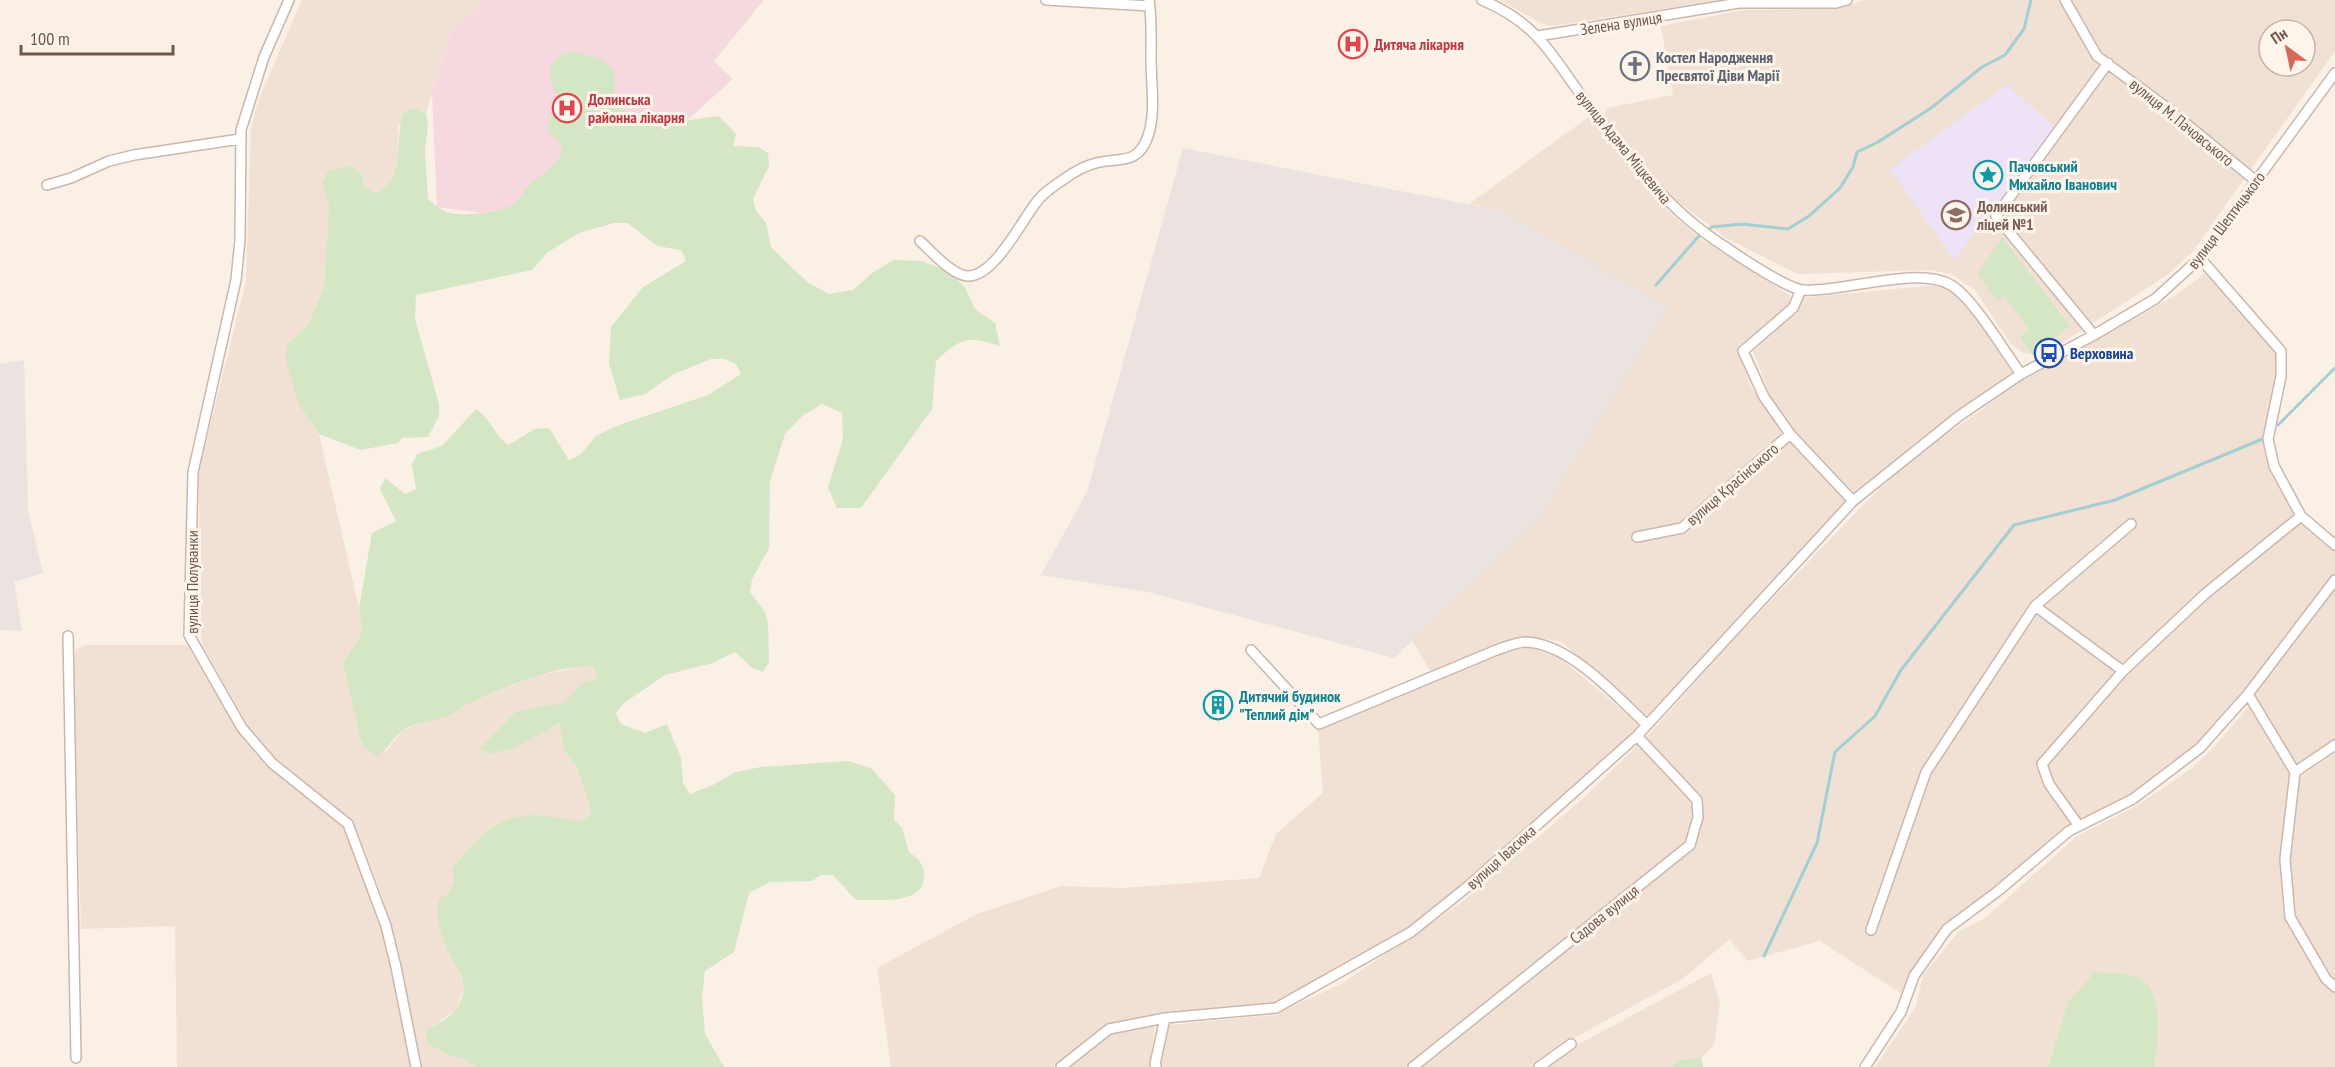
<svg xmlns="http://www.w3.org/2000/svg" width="2335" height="1067" viewBox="0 0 2335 1067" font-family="'PT Sans Narrow',sans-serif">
  <rect width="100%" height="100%" fill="#faf0e5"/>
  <path fill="#f0e1d4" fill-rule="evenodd" d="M302,0H480L477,11L452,29L426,113L414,108L398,127L399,165L387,187L377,193L365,187L361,174L322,183L329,206L324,287L308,325L289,343L298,404L319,434L359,608L362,632L343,664L360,737L365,748L387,751L401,732L424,720L450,715L469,703L532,677L582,666L594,667L597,679L583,682L566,702L516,711L481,748L490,754L515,748L560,723L563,747L577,767L592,813L581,821L529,815L455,881L449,893L445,946L457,964L464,987L456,1010L426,1031L451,1056L462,1058L476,1067H421L399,955L382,895L353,822L275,759L251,731L203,646L200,633L199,470L246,281L251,129L258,101Z
    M1500,0H1721L1552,26L1543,24Z
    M1865,0H2061L2096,60L2234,157L2099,52L2068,0H2335V51L2194,250L2171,272L2149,287L2054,348L2038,355L2023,353L2010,343L1975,290L1951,274L1931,270L1797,274L1726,238L1660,188L1604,116L1607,108L1673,95L1661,26L1742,10L1835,9ZM2269,30H2305V66H2269Z
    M1590,116L1659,203L1698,237L1789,295L1790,305L1737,350L1751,387L1782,431L1849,502L1647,718L1562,642L1538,638L1430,671L1412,640L1538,520L1668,307L1502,211L1469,204Z
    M2208,271L2279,352V375L2265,438L2296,515L2335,549V576L2246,692L2199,747L2132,796L2066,828L1996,889L1944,927L1911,974L1902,994L1820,941L1747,961L1730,939L1682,979L1574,1038L1533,1067H1161L1159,1064L1169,1025L1274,1015L1341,984L1462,902L1587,795L1651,732L1735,638L1871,497L1914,457L1983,409L2014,383L2045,369L2176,295Z
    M1936,285L1953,292L1965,300L2012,373L1857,492H1851L1794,432L1770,395L1753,351L1798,311L1800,298Z
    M2335,588V741L2297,767L2254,694Z
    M84,645H187L236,728L255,753L345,828L352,842L386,941L410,1067H177L175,926L81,929L73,660L75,650Z
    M1528,647L1559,657L1641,726L1476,874L1407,929L1275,1004L1166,1013L1108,1025L1053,1067H891L877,968L977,914L1061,886L1123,888L1259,878L1276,834L1323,793L1318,728L1516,649Z
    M2250,705L2290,775L2280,858L2286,920L2322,982L2335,993V1067H2155L2157,1013L2068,1002L2048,1067H1875L1916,1007L1923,975L1958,932L1985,918L2077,836L2138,805L2192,768L2215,746Z
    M2335,753V981L2330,977L2296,917L2289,859L2300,777Z
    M1711,973L1720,1005L1714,1045L1701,1058L1680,1060L1672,1067H1547L1579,1044Z
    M1155,1023L1150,1067H1066L1110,1033Z"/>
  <path fill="#eae3df" d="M1183,148L1502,211L1669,307L1538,520L1394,658L1148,592L1041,575L1087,492Z
    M24,360L28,511L43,573L14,582L22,631L0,630V364Z"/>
  <path fill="#ede2f6" d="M2007,85L2057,129L1954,260L1890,169Z"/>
  <path fill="#f6d9df" d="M480,0H764L714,61L733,79L681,126L525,205L481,213L437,207L432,93L452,29L477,11Z"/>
  <path fill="#d5e6c5" d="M571,51C585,55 608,57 614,73C616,80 614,91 614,98L630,116L682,121L719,116L736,134L733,146L758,147L768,153L769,166L753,199L756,211L766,223L771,247L807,282L829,294L853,290L872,273L894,260L921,261L946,270L965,287L975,309L995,323L1000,346C968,336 961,337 936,361L932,409L861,508H837L828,487L843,439L842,413L822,404L802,416L785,434L770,481L769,548L752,579L750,592L765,612L768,623L769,662L763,672L752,668L735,652L713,663L665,675L624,703L616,713L621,724L645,733L667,724L681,758L683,783L690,794L713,785L736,772L761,767L848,761L871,768L895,795L894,820L902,828L909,852C919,859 925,865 924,878C922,906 876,899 856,900L833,875H821L812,881L770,882L749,893L734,952L705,971L702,997L705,1034L724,1067H476L462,1058L451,1056L427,1043L426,1031C435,1025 450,1018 456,1009C475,982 453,967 445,944C439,930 435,913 439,899L449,893L455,881L452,869C472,845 495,816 530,815C546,815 565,819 581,821L592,813L577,767L563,748L560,723L515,748L490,754L480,748L516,711L565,702L583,682L597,679L594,667C560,663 502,688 470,703C463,706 457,712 450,715C434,722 418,720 402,731C391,739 390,749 376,756L365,748L360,737L343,664L362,632L359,608L372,533L396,521L380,489L385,478L405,494L416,489L412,465L417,454L442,446L476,409C490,418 494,434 508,445L535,429L549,428L569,460L580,455L596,436L619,425L708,395L741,374L736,364L725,359H711L674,374L645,394L620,400L609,364L611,327L643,287L686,261L681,250L657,246L628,223H614L579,233L548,252L532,270L416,295L415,319L439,404V416L428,437L402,438L398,443L361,450L319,434L298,404L285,355L289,343L308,325L324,287L329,206L322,183L328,171L351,166L361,174L365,187L377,193C409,174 393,143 403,114L414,108L426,113L428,125L425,150L428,199C434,204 440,209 447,212C461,217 499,213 512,205C520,200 523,190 530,184C543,174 555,166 563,151L558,140L549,133L548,121L559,100C548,76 542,62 571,51Z
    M2002,237L2070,326L2033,355L2020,337L2029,329L2004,296L1997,301L1977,274Z
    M2095,972C2108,973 2125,973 2137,977C2166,989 2156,1042 2155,1067H2048L2068,1002Z
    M1701,1058L1703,1067H1672L1680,1060Z"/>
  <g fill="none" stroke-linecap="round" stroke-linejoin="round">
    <path stroke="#a3ced2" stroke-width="3" d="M1656,285L1698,237L1712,227L1742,224L1788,229L1809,216L1840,188L1853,167L1857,152L1878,142L1931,108L1982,67L2005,55L2024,29L2031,0
      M2278,425L2335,368
      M1764,956L1817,843L1835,752L1875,716L1901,670L2014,525L2115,500L2265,438"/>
    <g stroke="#cab7ad" stroke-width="12">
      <path id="minor" d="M289,0L264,57L241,130L240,240L236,280L193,472L189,635L242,728L272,763L348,824L386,926L396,967L416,1067
        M1046,0L1150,6
        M1482,0C1542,25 1555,62 1592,110C1630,160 1670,212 1724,246C1738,256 1788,289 1803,290C1842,293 1917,265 1951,285C1973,298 2004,351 2021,374
        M2065,0L2097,56L2162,104L2256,181
        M1538,36L1739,3H1836L1847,0
        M47,185L71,178L109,161L134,155L240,139
        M920,241C931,251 952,275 967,276C995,278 1023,217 1039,199C1046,191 1055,185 1064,179C1074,172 1084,166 1096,163C1119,157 1138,166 1148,136C1156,113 1151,83 1151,59C1151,40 1152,19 1149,0
        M2200,258L2281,351V376L2268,439L2274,466L2301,516L2335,545
        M1801,290L1793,308L1743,351L1764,397L1790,434L1853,501
        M2094,335L1996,216L2108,63
        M1637,537L1682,528L1790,434
        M2035,606L2123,671
        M68,636L76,1058
        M1251,650L1319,724L1494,651C1503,648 1516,642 1525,642C1570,643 1616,696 1646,724
        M2248,694L2295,772
        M2295,772L2285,859L2290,917L2326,979L2335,987
        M2295,772L2335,745
        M2079,826L2049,784L2042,764L2123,671L2205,594L2301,516
        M1871,930L1926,772L2035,606L2131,524
        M1061,1067L1109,1029L1165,1018L1276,1008L1411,932L1472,883L1637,736L1853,501L1959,416L2021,374L2094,335L2155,299L2200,258L2335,73
        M1156,1067L1155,1064L1165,1018
        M1413,1067L1690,845L1698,817L1697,800L1637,736
        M1539,1067L1571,1044
        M1865,1067L1901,1012L1914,976L1947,929L1998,891L2069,831L2133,799L2200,748L2248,694L2335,580"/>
    </g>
    <use href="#minor" stroke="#fff" stroke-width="9"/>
  </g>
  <defs>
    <g id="hospital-ring" transform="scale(1.5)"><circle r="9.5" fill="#fdf4eb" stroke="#e0444e" stroke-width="1.5"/><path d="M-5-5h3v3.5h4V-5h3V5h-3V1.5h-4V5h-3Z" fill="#e0444e"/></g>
    <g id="church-ring" transform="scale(1.5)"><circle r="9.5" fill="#fdf4eb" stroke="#6b7280" stroke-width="1.5"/><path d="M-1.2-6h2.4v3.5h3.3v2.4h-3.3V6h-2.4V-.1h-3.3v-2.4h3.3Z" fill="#6b7280"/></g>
    <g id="sight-ring" transform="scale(1.5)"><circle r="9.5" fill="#fdf4eb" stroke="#0f9aa8" stroke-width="1.5"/><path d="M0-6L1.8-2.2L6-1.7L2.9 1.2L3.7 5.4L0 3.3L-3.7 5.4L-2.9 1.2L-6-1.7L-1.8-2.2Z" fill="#0f9aa8"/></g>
    <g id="school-ring" transform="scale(1.5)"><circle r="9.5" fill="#fdf4eb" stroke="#8d6e63" stroke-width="1.5"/><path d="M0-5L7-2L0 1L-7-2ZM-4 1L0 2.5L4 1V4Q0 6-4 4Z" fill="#8d6e63"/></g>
    <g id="bus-ring" transform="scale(1.5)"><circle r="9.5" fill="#fdf4eb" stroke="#1a4fb4" stroke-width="1.5"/><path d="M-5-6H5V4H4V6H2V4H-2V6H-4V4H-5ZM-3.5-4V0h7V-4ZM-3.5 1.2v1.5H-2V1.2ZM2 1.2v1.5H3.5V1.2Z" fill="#1a4fb4"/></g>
    <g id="building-ring" transform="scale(1.5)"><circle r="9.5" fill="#fdf4eb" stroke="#0f9aa8" stroke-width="1.5"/><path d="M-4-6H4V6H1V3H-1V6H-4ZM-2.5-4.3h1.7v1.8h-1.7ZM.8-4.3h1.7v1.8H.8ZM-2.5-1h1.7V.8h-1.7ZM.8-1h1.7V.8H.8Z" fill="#0f9aa8"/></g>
  </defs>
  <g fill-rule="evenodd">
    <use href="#hospital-ring" x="1353" y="44"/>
    <use href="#church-ring" x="1635" y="66"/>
    <use href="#hospital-ring" x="567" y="108"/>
    <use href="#sight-ring" x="1988" y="175"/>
    <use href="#school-ring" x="1956" y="215"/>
    <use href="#bus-ring" x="2049" y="353"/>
    <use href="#building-ring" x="1218" y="705"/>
  </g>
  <g text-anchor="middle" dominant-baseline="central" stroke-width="6" stroke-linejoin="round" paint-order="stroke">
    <g font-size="16" fill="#70564d" stroke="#fdf4eb">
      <text transform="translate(1621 23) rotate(-9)">Зелена вулиця</text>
      <text transform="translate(2182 122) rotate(39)">вулиця М. Пачовського</text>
      <text transform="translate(1624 147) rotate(51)">вулиця Адама Міцкевича</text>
      <text transform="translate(2226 220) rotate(-53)">вулиця Шептицького</text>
      <text transform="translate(1732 484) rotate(-41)">вулиця Красінського</text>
      <text transform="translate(192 582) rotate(-90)">вулиця Полуванки</text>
      <text transform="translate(1501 857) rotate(-42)">вулиця Івасюка</text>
      <text transform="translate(1604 914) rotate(-39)">Садова вулиця</text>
    </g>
    <g font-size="16" font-weight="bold" fill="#be3a42" stroke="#fdf4eb" text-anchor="start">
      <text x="1374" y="44">Дитяча лікарня</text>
      <text x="588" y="99">Долинська<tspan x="588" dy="18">районна лікарня</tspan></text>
    </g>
    <g font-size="16" font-weight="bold" fill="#5b616d" stroke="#fdf4eb" text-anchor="start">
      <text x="1656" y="57">Костел Народження<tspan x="1656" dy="18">Пресвятої Діви Марії</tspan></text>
    </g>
    <g font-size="16" font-weight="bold" fill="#0d838f" stroke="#fdf4eb" text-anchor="start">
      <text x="2009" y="166">Пачовський<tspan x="2009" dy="18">Михайло Іванович</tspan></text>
      <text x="1239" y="696">Дитячий будинок<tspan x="1239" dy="18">"Теплий дім"</tspan></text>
    </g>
    <g font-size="16" font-weight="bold" fill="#785e54" stroke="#fdf4eb" text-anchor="start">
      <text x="1977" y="206">Долинський<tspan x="1977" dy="18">ліцей №1</tspan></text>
    </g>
    <g font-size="16" font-weight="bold" fill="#164399" stroke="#fdf4eb" text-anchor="start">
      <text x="2070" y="353">Верховина</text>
    </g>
  </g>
  <g transform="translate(2287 48) rotate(327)"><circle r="28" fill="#fdf4eb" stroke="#c5b5ac" stroke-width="1.5"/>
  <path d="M0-4.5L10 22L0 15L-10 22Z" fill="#d76857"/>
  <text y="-9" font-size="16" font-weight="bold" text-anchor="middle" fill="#70564d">Пн</text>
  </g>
  <path d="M21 45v9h152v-9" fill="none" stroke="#70564d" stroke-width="3"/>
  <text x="30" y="45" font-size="18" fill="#70564d" stroke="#fdf4eb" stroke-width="4.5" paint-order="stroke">100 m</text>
</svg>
